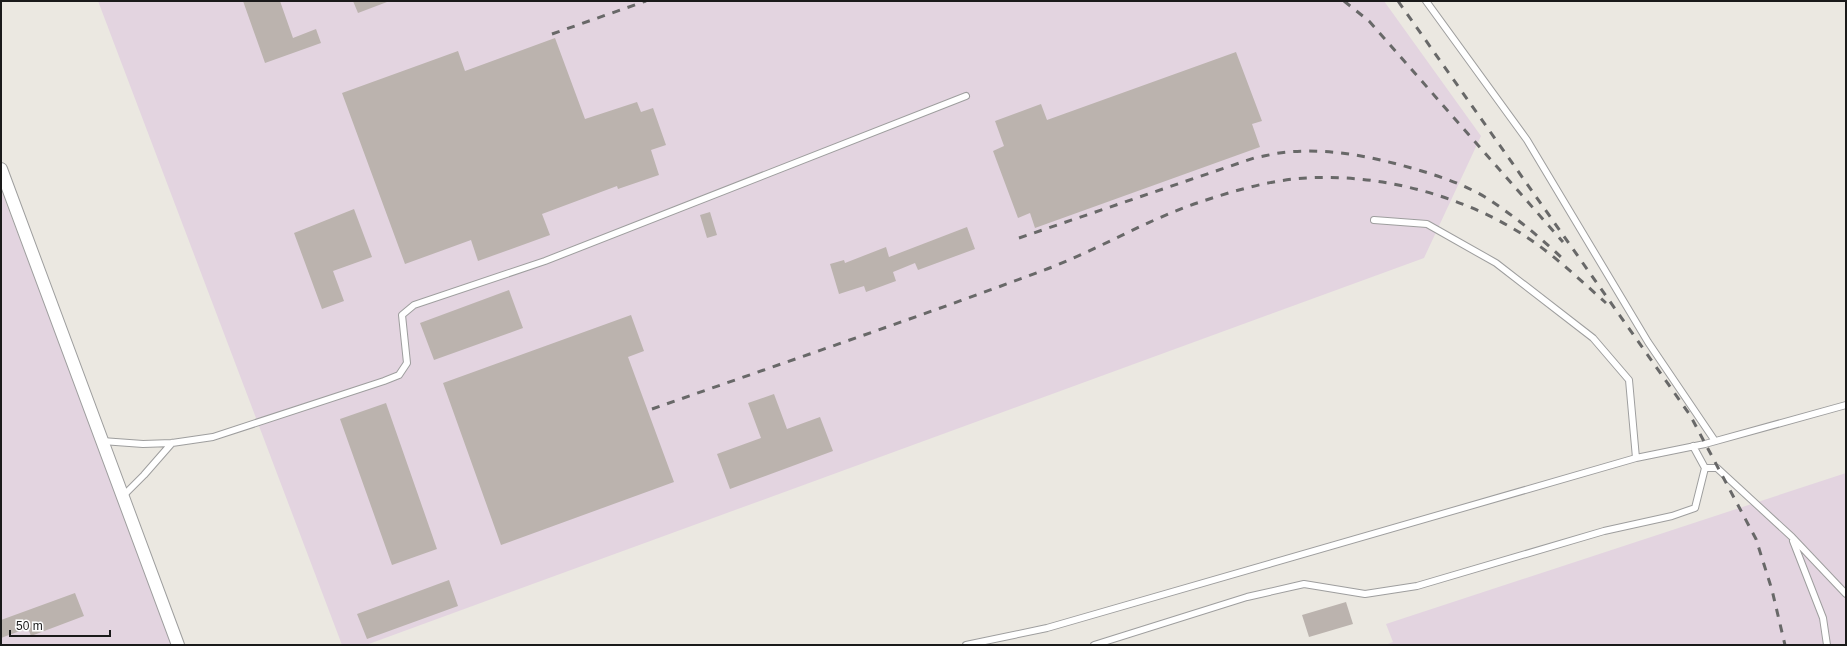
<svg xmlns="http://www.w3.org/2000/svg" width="1847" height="646" viewBox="0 0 1847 646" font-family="Helvetica,sans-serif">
  <rect width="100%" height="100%" fill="#ebe8e1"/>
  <path fill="#e3d4e0" d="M98,1H1384L1481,136L1424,258L366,645H342Z
    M1,190L175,645H1Z
    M1846,473V645H1385L1393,642L1386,624Z"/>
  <path fill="#bbb3ae" d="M243,1H280L293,38L316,29L321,43L265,63Z
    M353,1H387V2L358,13Z
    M555,38L585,119L637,102L641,112L653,108L666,145L651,150L659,175L618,189L617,186L542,214L550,235L478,261L471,240L405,264L342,93L458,51L465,71Z
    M1236,52L1262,121L1252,124L1260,147L1035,228L1030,213L1018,218L993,151L1004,146L995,121L1041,104L1047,120Z
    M354,209L372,257L333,271L344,301L322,309L294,233Z
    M710,212L717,235L707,238L700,215Z
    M967,227L975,249L918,270L915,263L893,272L896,281L866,292L864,286L839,294L830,264L844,260L845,263L886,247L889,257Z
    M509,290L523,328L434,360L420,323Z
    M631,315L644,351L628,357L674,482L501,545L443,383Z
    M774,394L787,429L820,417L833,451L730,489L717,454L761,438L748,403Z
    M386,403L437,549L392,565L340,419Z
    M449,580L458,606L367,639L357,614Z
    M75,593L84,616L31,636L28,628L1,638V620Z
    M1346,602L1353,624L1309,637L1302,615Z"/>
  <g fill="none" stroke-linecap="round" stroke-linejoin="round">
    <g stroke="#9e9e9e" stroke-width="8">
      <path id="service" d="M1426,1L1527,140L1648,342L1715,441
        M1374,220L1427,224L1496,263L1593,338L1629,380L1636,458
        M102,441L143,444L172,443L213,437L384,381L399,375L407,363L402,315L414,305L545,261L966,96
        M1705,468H1717L1792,537L1846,594
        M122,497L144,475L172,443
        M1793,541L1823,618L1827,645
        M966,645L1047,628L1636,458L1705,444L1846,405
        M1094,645L1247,597L1304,584L1365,594L1417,586L1604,531L1672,516L1695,508L1705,468L1693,446"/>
    </g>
    <g stroke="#9e9e9e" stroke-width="14">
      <path id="minor" d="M1,169L178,645"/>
    </g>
    <use href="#service" stroke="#fff" stroke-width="6"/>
    <use href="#minor" stroke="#fff" stroke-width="12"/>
    <path stroke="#686868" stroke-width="3" stroke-dasharray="8 8" stroke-linecap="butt" d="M1344,1L1369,21L1563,242
      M1398,1L1690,415L1756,539L1772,590L1785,645
      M552,34L646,1
      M1019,238L1254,158C1265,156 1276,153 1287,152C1331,148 1373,157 1415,169C1439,176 1463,184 1485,197C1513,215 1539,236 1563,259
      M652,409C783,363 916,318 1047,269C1097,250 1143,222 1194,204C1218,196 1243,188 1268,183C1351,166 1451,189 1522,234C1552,253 1579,279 1606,303"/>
  </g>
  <rect width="1847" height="646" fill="none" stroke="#1a1a1a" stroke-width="4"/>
  <path d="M10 630v6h100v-6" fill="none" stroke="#1a1a1a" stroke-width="2"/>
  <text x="16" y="630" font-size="12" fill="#1a1a1a" stroke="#ffffff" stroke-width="3" paint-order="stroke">50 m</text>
</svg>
